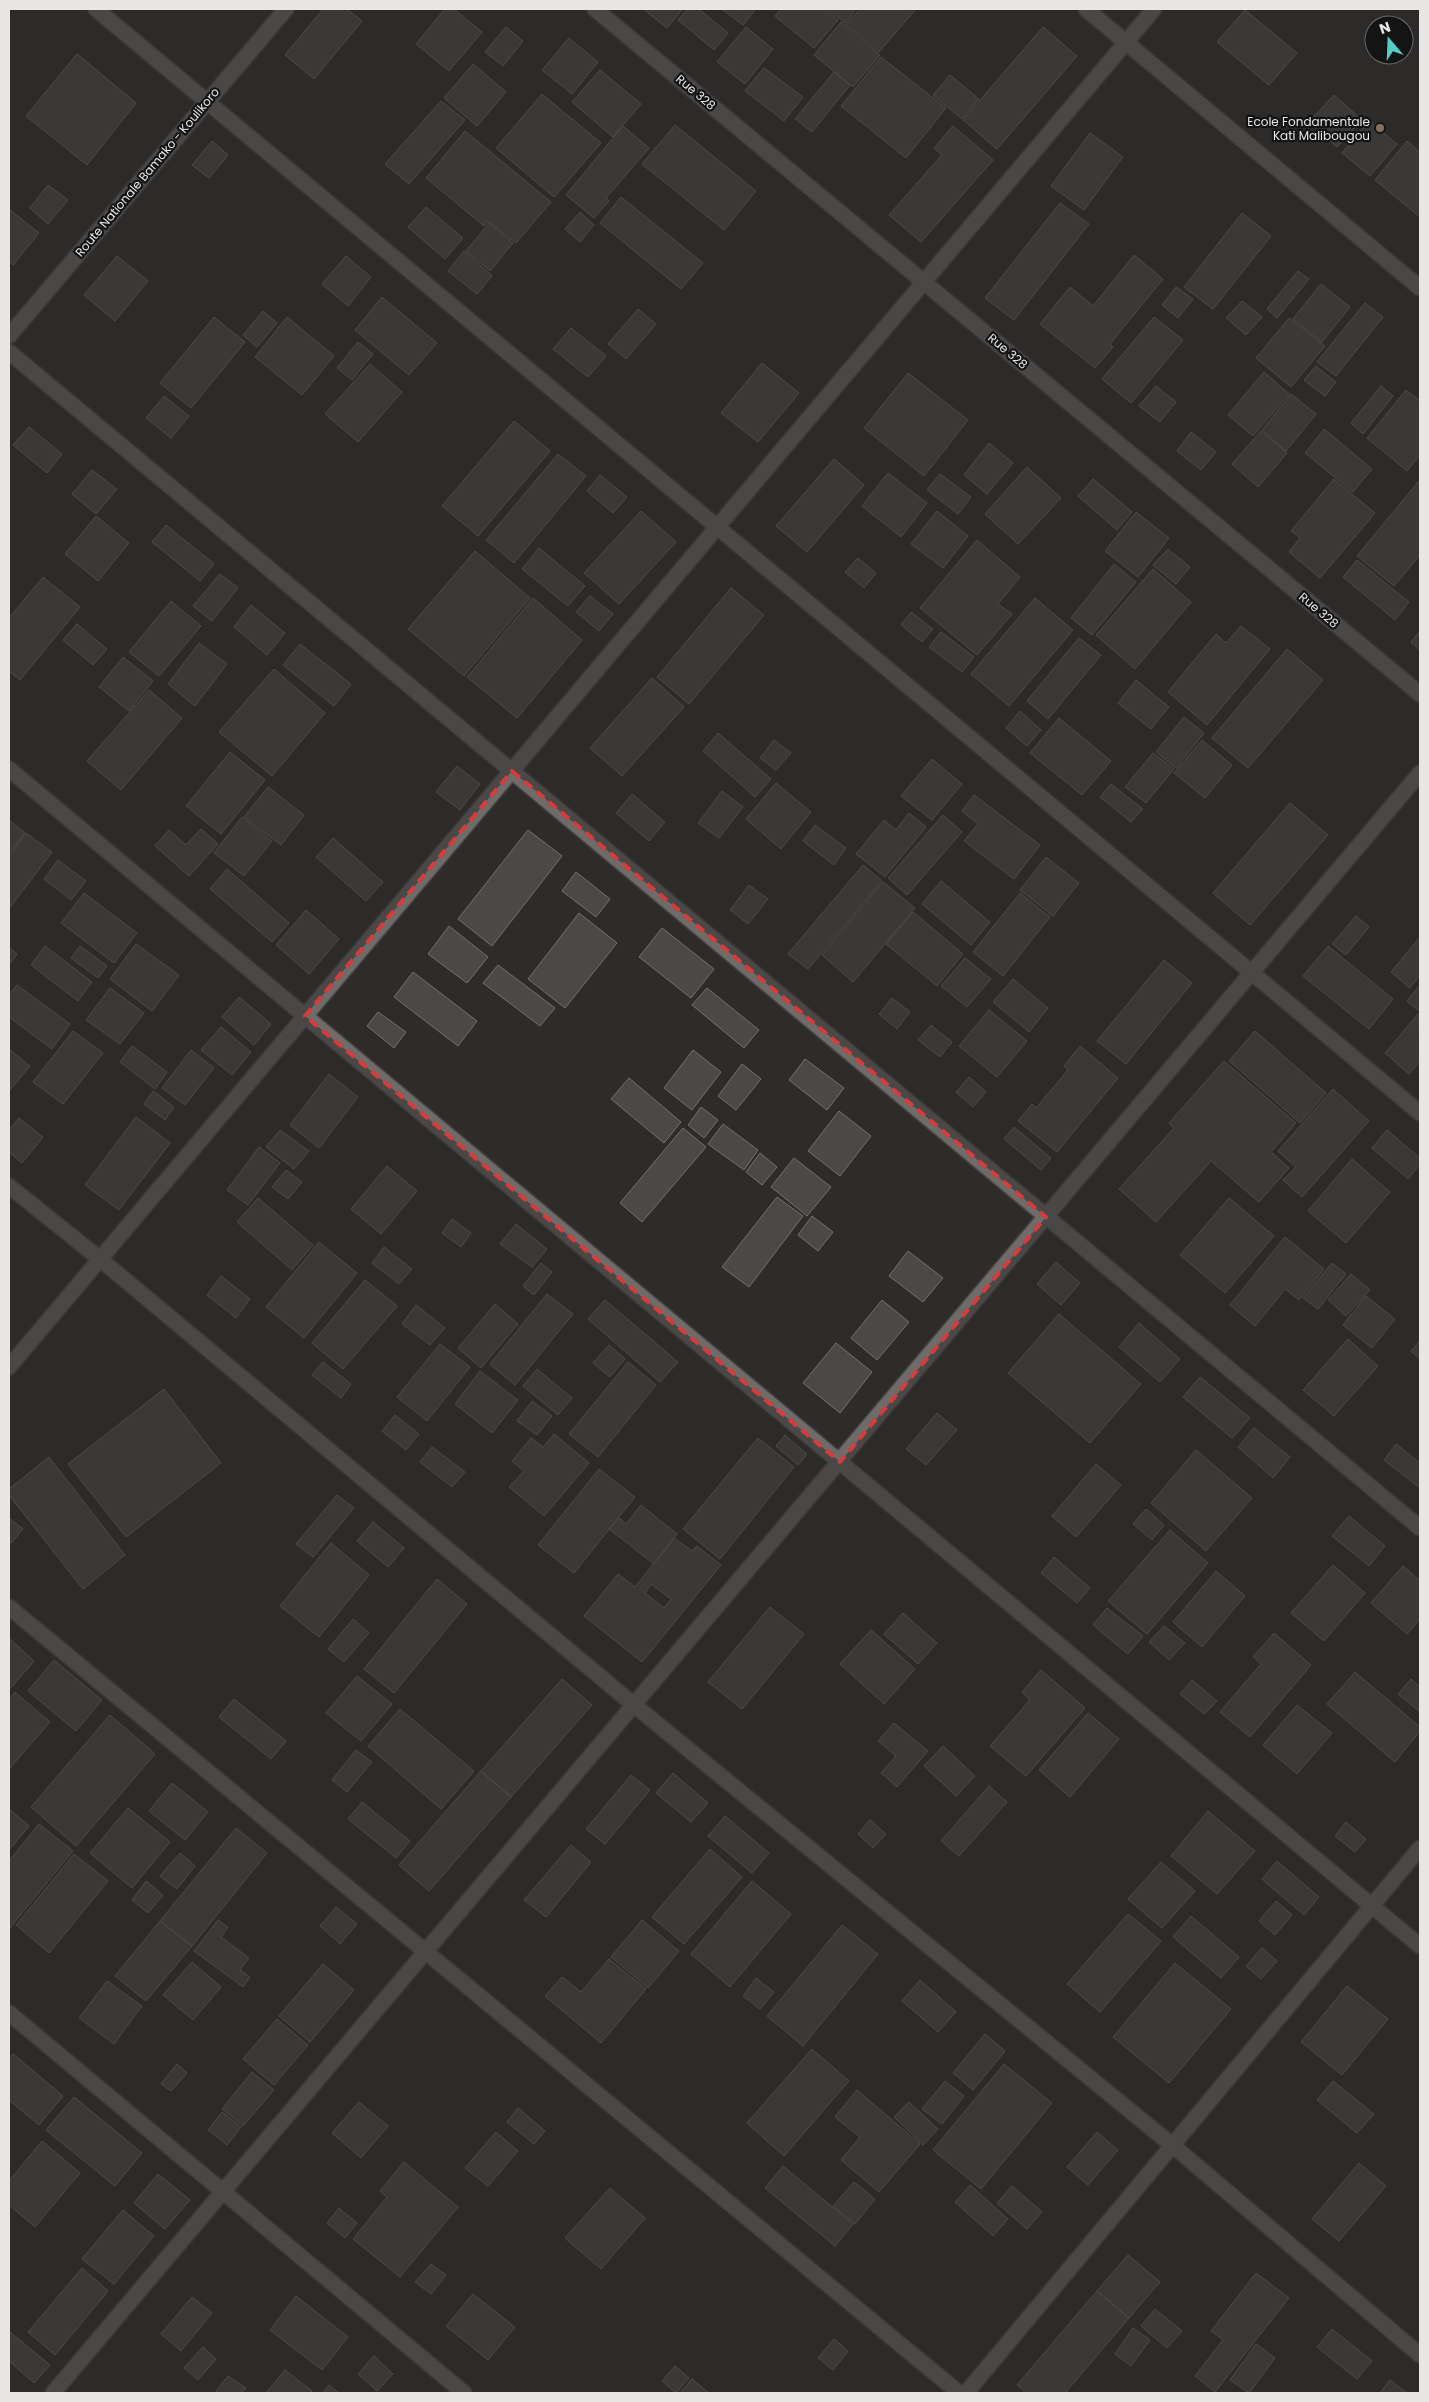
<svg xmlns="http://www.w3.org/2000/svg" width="1429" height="2402" viewBox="0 0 1429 2402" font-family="Poppins,sans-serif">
  <rect width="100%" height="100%" fill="#2e2c2a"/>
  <path fill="#4b4947" stroke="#73706e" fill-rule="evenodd" d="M323,9H347L362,21L314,79L285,55Z
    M445,9H454L482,32L449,71L416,44Z
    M643,9H681L682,10L667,28Z
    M687,9H699L728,33L714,50L678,20Z
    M722,9H756L743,25Z
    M781,9H825L838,20L814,48L775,16Z
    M828,9H856L845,23Z
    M860,9H916L879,52L846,24Z
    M1245,10L1297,53L1269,85L1217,42Z
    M841,22L880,55L853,87L814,55Z
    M506,27L523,41L503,66L485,52Z
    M746,27L773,49L745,84L717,62Z
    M1043,27L1077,56L997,149L963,120Z
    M569,38L598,62L572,94L542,70Z
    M77,54L136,103L87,165L26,116Z
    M881,57L946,108L906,158L841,106Z
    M473,64L506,92L477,126L444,98Z
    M764,68L803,97L784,121L745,91Z
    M600,70L641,104L613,137L572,102Z
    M834,72L850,85L812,132L795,119Z
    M950,75L979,99L962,119L933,95Z
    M542,94L601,143L554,197L496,148Z
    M1334,95L1362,120L1337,147L1309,122Z
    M441,101L465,120L409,184L385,164Z
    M1369,121L1397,144L1370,176L1342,153Z
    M675,125L756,191L724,230L642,164Z
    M623,126L649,148L606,198L609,201L594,218L566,195Z
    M953,126L993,160L921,242L889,215L942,155L934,148Z
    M465,131L551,202L516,243L488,221L484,226L426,178Z
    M1090,133L1123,157L1084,210L1051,186Z
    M212,141L228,155L209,178L192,165Z
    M1407,141L1420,152V217L1375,180Z
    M48,185L68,200L48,224L30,208Z
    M621,197L703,263L681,289L600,223Z
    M1060,203L1089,224L1014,320L985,298Z
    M426,207L463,238L445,259L408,227Z
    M9,209L39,233L13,265L9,261Z
    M580,212L594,225L580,242L565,229Z
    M1242,213L1271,236L1213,309L1184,287Z
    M489,223L513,243L490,271L466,251Z
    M464,251L492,276L477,294L448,271Z
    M1134,255L1163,279L1110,344L1113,347L1095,368L1040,324L1070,287L1093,306Z
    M117,256L148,281L115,321L84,295Z
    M346,256L371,277L348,306L322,284Z
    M1298,271L1309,279L1277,318L1267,309Z
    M1321,284L1350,307L1322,342L1293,319Z
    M1176,287L1193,299L1178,318L1162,305Z
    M382,297L437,343L409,375L355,330Z
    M1242,301L1262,317L1246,335L1226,318Z
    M1365,303L1383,317L1336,376L1317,362Z
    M638,309L656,324L626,359L608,344Z
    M263,311L277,323L257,347L243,335Z
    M214,317L245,342L191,408L160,383Z
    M287,317L334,356L302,395L255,357Z
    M1154,317L1183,340L1131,403L1102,379Z
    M1289,318L1325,346L1291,387L1256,358Z
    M571,328L606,356L588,377L553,349Z
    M358,342L373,354L352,380L337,368Z
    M762,363L799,393L758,442L721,413Z
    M370,364L402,392L358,442L325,414Z
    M1316,366L1336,382L1325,396L1304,380Z
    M1264,372L1289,394L1253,436L1228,415Z
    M908,373L968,420L924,476L864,428Z
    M1156,386L1176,402L1160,422L1139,406Z
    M1381,386L1393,396L1363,434L1351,423Z
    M1406,390L1420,401V455L1407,471L1367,438Z
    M1291,394L1316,414L1286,451L1262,430Z
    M164,396L189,416L171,438L146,418Z
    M514,421L550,451L478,536L442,506Z
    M29,427L62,454L47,473L13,445Z
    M1324,429L1372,469L1353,492L1305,453Z
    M1261,431L1287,453L1258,487L1232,464Z
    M1191,432L1216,452L1201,470L1177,451Z
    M989,443L1013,463L987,494L964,475Z
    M558,454L586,476L514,563L486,540Z
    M834,459L864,485L807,552L776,526Z
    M1027,467L1061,498L1018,544L985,514Z
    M92,470L117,489L96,514L72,494Z
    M888,473L927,503L901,537L862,506Z
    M940,474L971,497L958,514L927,490Z
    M600,475L627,497L613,513L587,491Z
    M1093,479L1132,512L1117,530L1078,496Z
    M1334,479L1375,513L1320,578L1289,552L1300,538L1291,531Z
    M1418,482L1420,483V555L1394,586L1357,556Z
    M641,511L676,542L619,604L584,573Z
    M937,511L968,536L943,568L911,544Z
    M1136,512L1169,538L1138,577L1105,551Z
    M96,516L129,543L98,581L65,554Z
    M166,525L214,564L200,581L152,542Z
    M977,540L1020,577L998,604L1012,614L977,655L920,608Z
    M539,548L585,586L568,606L522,569Z
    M1168,549L1190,567L1176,584L1153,565Z
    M475,551L530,598L464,676L408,629Z
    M858,558L876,573L864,588L845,572Z
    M1357,560L1409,602L1395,620L1343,577Z
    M1114,564L1136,582L1092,635L1071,618Z
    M1153,569L1191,602L1135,669L1096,635Z
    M220,574L238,588L212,621L193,606Z
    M43,577L80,607L20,680L9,671V618Z
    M731,588L764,615L689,704L657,677Z
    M590,596L613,614L599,631L576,612Z
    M533,598L582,640L517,718L467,677Z
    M1035,598L1073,630L1009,706L971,674Z
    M171,601L201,626L159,676L129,652Z
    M251,605L285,633L267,655L234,627Z
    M911,612L933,629L922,642L901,625Z
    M77,624L107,649L93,665L63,640Z
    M1241,626L1270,649L1207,725L1168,692L1216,634L1226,643Z
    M1420,631V650L1411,642Z
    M941,632L974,657L962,672L929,647Z
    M1079,638L1101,655L1048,719L1027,701Z
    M199,643L227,664L195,706L168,684Z
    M300,644L351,684L334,706L283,665Z
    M1287,649L1323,680L1248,768L1212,738Z
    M123,657L153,681L129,711L99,687Z
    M274,669L325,713L272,776L219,732Z
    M652,678L684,707L622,776L590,748Z
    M1136,680L1169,707L1151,729L1118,703Z
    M149,690L182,718L121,790L87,761Z
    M1020,711L1041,730L1027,746L1006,728Z
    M1184,717L1204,733L1176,768L1156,752Z
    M1059,718L1111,761L1082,795L1030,753Z
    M718,733L771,779L755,797L703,751Z
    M774,740L791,753L776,770L760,758Z
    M1202,740L1232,765L1205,798L1174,773Z
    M230,752L265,780L221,834L186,806Z
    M1153,753L1174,769L1146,803L1125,787Z
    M932,759L962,784L932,820L901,796Z
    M457,766L480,784L460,810L436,792Z
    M776,783L811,812L781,849L746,819Z
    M1111,784L1143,809L1131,822L1100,797Z
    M268,787L304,815L281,845L244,817Z
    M722,791L743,807L719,838L698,823Z
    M632,794L665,822L649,841L616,813Z
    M974,795L1040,845L1014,879L964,841L978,824L962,811Z
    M1290,803L1328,835L1250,925L1213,893Z
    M909,813L926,827L885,877L856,854L884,820L896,830Z
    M943,815L962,832L907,895L888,878Z
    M242,817L272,841L244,876L214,853Z
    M9,820L25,833L9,853Z
    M815,825L846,848L834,865L803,841Z
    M201,829L218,844L189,876L155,846L169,830L186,845Z
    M528,830L562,856L492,946L458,919Z
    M26,833L52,852L9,909V856Z
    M333,838L383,882L366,901L316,857Z
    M1046,857L1079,883L1053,916L1020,890Z
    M58,860L86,881L71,900L44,879Z
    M863,865L882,881L808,969L788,954Z
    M227,869L289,923L272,942L210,889Z
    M576,872L610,899L596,917L562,891Z
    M941,881L990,922L971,945L922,904Z
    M883,882L915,908L853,982L822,955Z
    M749,885L768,899L748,924L730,910Z
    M84,893L137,933L114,963L61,923Z
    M1020,893L1050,917L1003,976L973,952Z
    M306,910L339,939L309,974L276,945Z
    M913,912L963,954L937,986L886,944Z
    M579,913L617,943L565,1008L528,979Z
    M1356,916L1369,927L1346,955L1332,944Z
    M449,926L488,957L467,983L428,954Z
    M662,928L714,969L691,998L639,957Z
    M1420,937V975L1410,988L1391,972Z
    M136,944L179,975L152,1011L110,979Z
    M45,946L92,982L78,1001L31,965Z
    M80,946L107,966L98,978L71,958Z
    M1328,946L1393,999L1369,1029L1303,976Z
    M9,947L17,954L9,965Z
    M965,958L991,979L967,1007L941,986Z
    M1164,960L1192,983L1126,1064L1097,1041Z
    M498,965L555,1008L540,1026L483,983Z
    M413,972L477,1021L458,1046L394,997Z
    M1013,979L1048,1008L1029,1032L993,1002Z
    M17,985L70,1024L52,1049L9,1017V995Z
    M1420,985V1012L1407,1001Z
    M110,988L144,1013L120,1044L86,1020Z
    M707,988L759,1030L744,1048L692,1005Z
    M239,997L271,1024L254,1045L222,1017Z
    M892,998L910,1012L897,1029L879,1014Z
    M989,1010L1027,1041L997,1077L959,1046Z
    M378,1012L406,1032L394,1048L367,1026Z
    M1419,1013L1420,1061L1409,1074L1385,1053Z
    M931,1025L952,1042L940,1057L918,1040Z
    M221,1027L251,1052L232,1075L201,1050Z
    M73,1031L103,1053L63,1104L33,1082Z
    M1255,1031L1326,1093L1300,1123L1229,1061Z
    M132,1046L167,1072L155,1089L120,1062Z
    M1080,1046L1118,1078L1057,1152L1018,1121L1032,1104L1036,1108L1068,1070L1064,1066Z
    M9,1049L30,1066L9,1091Z
    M191,1050L214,1068L185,1105L162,1088Z
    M693,1050L721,1072L692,1110L664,1088Z
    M805,1059L844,1088L827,1110L789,1080Z
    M1224,1061L1296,1123L1271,1152L1289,1168L1259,1202L1211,1161L1156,1222L1119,1189L1174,1128L1169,1123Z
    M742,1064L761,1079L736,1110L718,1096Z
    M329,1074L358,1097L319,1148L290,1125Z
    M969,1077L986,1092L973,1107L956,1092Z
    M629,1078L681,1122L664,1143L611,1099Z
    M1333,1089L1369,1121L1302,1197L1283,1180L1296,1167L1278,1151Z
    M153,1091L174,1107L165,1120L144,1104Z
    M701,1107L718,1120L704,1138L688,1125Z
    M839,1111L871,1136L840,1176L808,1151Z
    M136,1117L170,1143L119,1210L85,1185Z
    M19,1118L43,1137L22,1163L9,1152V1130Z
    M723,1124L758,1150L744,1170L708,1144Z
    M1014,1127L1051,1158L1041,1170L1004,1139Z
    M683,1128L706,1147L642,1222L620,1203Z
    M280,1130L309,1151L294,1169L266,1147Z
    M1387,1130L1420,1158V1164L1408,1179L1372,1148Z
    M259,1147L280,1163L248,1205L227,1190Z
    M760,1153L777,1167L762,1185L746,1172Z
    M794,1158L831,1187L807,1216L771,1187Z
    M1352,1159L1390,1192L1346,1243L1308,1211Z
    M387,1166L417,1191L381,1234L351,1209Z
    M286,1170L302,1182L288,1199L272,1187Z
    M777,1197L803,1216L749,1287L722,1267Z
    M258,1198L313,1245L292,1270L237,1222Z
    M1229,1198L1274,1236L1225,1293L1180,1255Z
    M812,1216L833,1232L818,1251L798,1235Z
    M452,1219L471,1233L461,1247L442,1233Z
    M516,1224L547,1249L532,1267L500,1244Z
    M1285,1237L1324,1269L1299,1300L1285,1289L1255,1326L1230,1305Z
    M319,1242L357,1273L304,1338L266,1307Z
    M384,1247L412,1269L399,1284L372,1263Z
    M908,1251L943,1278L923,1302L889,1276Z
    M1056,1262L1080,1283L1061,1305L1037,1284Z
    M541,1263L552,1272L534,1295L523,1286Z
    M1332,1263L1346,1274L1318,1309L1303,1298Z
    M1351,1274L1370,1290L1346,1316L1328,1300Z
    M221,1276L250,1299L236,1318L207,1295Z
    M365,1280L397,1306L343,1369L312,1343Z
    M547,1294L573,1314L515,1385L490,1364Z
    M1366,1296L1395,1319L1372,1348L1343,1325Z
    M605,1300L678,1362L660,1382L588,1319Z
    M882,1300L909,1322L877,1360L851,1338Z
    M495,1304L518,1324L481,1368L458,1348Z
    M416,1305L445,1328L430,1345L402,1324Z
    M1059,1314L1141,1384L1090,1443L1008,1373Z
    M1139,1323L1180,1359L1160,1382L1119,1347Z
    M1348,1339L1378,1366L1334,1416L1303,1390Z
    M1420,1341V1359L1411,1351Z
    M836,1343L872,1372L840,1413L803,1383Z
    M440,1344L470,1367L427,1421L397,1397Z
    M609,1345L625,1359L610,1377L593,1363Z
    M323,1362L351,1384L341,1398L312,1375Z
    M628,1362L656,1385L598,1457L569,1434Z
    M537,1369L572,1398L558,1415L523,1386Z
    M480,1371L518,1400L492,1433L455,1404Z
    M1200,1377L1250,1418L1232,1438L1183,1397Z
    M164,1389L221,1463L126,1537L68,1464Z
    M532,1401L552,1416L537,1435L517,1421Z
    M937,1413L957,1430L926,1465L906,1449Z
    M395,1415L419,1434L406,1450L382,1431Z
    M1254,1428L1290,1457L1273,1478L1238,1447Z
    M554,1434L589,1463L544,1516L509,1487L524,1471L512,1461L531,1438L543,1447Z
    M785,1435L807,1454L798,1465L776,1446Z
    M758,1438L794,1467L720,1559L683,1529Z
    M1396,1444L1420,1463V1488L1384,1460Z
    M432,1447L465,1472L452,1487L420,1462Z
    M1196,1450L1252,1498L1206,1551L1151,1503Z
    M49,1457L125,1555L83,1589L9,1495V1489Z
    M1096,1464L1121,1485L1076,1537L1052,1516Z
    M599,1469L635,1497L574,1573L538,1545Z
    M337,1495L354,1508L313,1557L296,1544Z
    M641,1505L677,1534L654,1564L609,1529L619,1518L626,1524Z
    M1146,1509L1164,1525L1152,1540L1133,1524Z
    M1349,1516L1385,1546L1369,1566L1332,1536Z
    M9,1518L23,1529L11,1543L9,1541Z
    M373,1522L404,1548L388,1567L357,1541Z
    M1170,1530L1208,1563L1147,1634L1108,1601Z
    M674,1538L692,1551L697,1546L721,1565L642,1662L584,1616L618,1574L635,1587ZM651,1584L671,1599L664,1608L645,1593Z
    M331,1543L369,1575L319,1637L280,1606Z
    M1054,1557L1090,1588L1077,1603L1041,1573Z
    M1333,1565L1365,1593L1324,1641L1291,1613Z
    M1403,1566L1420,1581V1619L1407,1634L1371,1603Z
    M1216,1571L1245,1596L1202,1647L1173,1622Z
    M437,1579L467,1604L394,1693L364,1669Z
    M770,1607L804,1634L742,1709L708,1682Z
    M1107,1608L1143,1636L1128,1654L1093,1625Z
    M903,1613L937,1643L918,1664L884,1634Z
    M353,1619L369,1633L344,1662L328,1649Z
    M1164,1626L1185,1643L1169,1660L1149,1642Z
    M871,1630L915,1669L884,1704L840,1664Z
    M1274,1633L1311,1665L1250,1737L1220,1712L1261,1664L1253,1657Z
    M9,1638L34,1661L9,1690Z
    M54,1660L102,1700L76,1731L28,1691Z
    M1041,1670L1085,1708L1026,1776L990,1746L1030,1700L1022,1692Z
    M1355,1672L1420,1727V1731L1395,1762L1327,1704Z
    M357,1676L392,1704L361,1741L326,1713Z
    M562,1679L592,1705L511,1797L481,1771Z
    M1411,1679L1420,1687V1712L1398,1694Z
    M1192,1680L1217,1701L1204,1714L1180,1694Z
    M15,1692L50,1722L9,1769V1699Z
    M234,1699L286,1741L271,1759L219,1717Z
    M1297,1705L1332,1733L1297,1774L1263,1745Z
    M400,1709L474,1771L441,1809L368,1746Z
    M1088,1713L1119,1739L1070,1797L1039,1770Z
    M110,1715L155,1754L76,1846L31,1807Z
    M894,1723L928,1751L897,1787L881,1773L896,1756L878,1741Z
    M943,1746L975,1776L956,1796L924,1766Z
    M356,1750L372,1762L347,1792L332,1780Z
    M481,1771L511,1797L429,1891L399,1865Z
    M673,1773L708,1803L691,1822L656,1793Z
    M631,1775L650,1790L605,1844L586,1829Z
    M172,1783L208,1812L185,1840L149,1811Z
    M989,1786L1007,1802L959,1856L941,1841Z
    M362,1802L410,1841L396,1858L348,1819Z
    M128,1808L170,1842L132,1888L90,1853Z
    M9,1809L29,1826L9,1850Z
    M1208,1811L1255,1851L1217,1894L1171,1856Z
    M725,1816L769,1853L752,1873L708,1836Z
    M870,1820L886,1834L873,1848L858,1834Z
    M1346,1822L1366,1839L1355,1852L1335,1836Z
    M39,1824L73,1851L9,1929V1861Z
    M236,1828L267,1853L192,1946L160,1921Z
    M571,1845L591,1862L546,1917L524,1900Z
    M710,1849L742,1877L684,1944L652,1917Z
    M180,1853L195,1866L177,1889L160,1876Z
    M74,1854L108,1881L49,1953L16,1925Z
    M1277,1861L1319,1897L1304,1915L1262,1879Z
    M1161,1862L1195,1891L1162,1928L1128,1899Z
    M146,1881L163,1895L148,1913L132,1900Z
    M752,1881L791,1914L730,1987L691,1954Z
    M1276,1901L1292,1915L1275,1935L1259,1921Z
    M336,1907L357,1924L340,1944L320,1926Z
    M1128,1914L1161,1941L1100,2012L1067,1984Z
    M1191,1916L1239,1957L1221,1978L1173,1937Z
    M218,1920L228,1927L221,1937L249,1958L240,1970L250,1977L243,1987L194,1951Z
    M642,1920L679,1951L648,1988L611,1957Z
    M160,1921L192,1946L146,2001L115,1976Z
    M842,1925L878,1954L803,2046L767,2016Z
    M1262,1948L1277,1961L1261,1979L1246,1966Z
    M609,1959L646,1989L601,2043L545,1996L562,1977L581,1992Z
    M192,1962L221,1987L193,2020L163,1995Z
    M1175,1963L1231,2009L1169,2083L1113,2037Z
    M323,1964L354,1990L310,2042L279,2016Z
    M756,1978L774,1992L760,2009L743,1996Z
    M920,1980L956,2012L938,2032L902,2001Z
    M107,1981L142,2006L114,2044L79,2018Z
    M1347,1986L1388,2019L1342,2075L1301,2042Z
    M277,2019L308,2045L274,2085L243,2059Z
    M985,2034L1005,2051L973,2090L953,2073Z
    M812,2049L849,2081L784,2156L747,2123Z
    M13,2054L63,2096L39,2125L9,2100V2059Z
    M177,2064L187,2073L171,2091L161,2084Z
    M1004,2064L1052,2103L981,2189L933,2150Z
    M252,2072L274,2090L243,2126L222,2109Z
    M945,2081L964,2096L942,2124L922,2109Z
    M1333,2081L1374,2114L1357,2133L1317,2100Z
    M857,2090L920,2144L879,2192L841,2160L860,2137L835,2117Z
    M74,2097L142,2153L115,2186L46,2130Z
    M359,2102L388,2126L361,2158L332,2133Z
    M909,2102L938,2129L923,2145L894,2117Z
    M518,2108L545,2131L534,2144L507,2122Z
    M222,2112L241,2127L227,2145L208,2130Z
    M496,2132L518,2151L488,2186L465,2168Z
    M1097,2132L1118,2150L1088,2185L1067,2167Z
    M42,2141L80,2173L35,2227L9,2205V2181Z
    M404,2162L458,2207L400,2277L353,2239L387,2197L380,2191Z
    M1359,2163L1386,2186L1339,2241L1312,2219Z
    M783,2166L853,2224L835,2246L765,2188Z
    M158,2174L190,2200L165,2229L134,2203Z
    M854,2182L875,2199L855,2224L833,2206Z
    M970,2185L1008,2219L993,2236L955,2202Z
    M1012,2186L1042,2212L1027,2229L997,2203Z
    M610,2188L645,2218L601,2269L565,2238Z
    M339,2208L357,2223L345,2238L327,2223Z
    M123,2210L154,2236L114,2284L82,2259Z
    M1128,2255L1160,2282L1129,2318L1097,2291Z
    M431,2264L446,2275L431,2294L415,2282Z
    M82,2268L108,2291L55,2355L28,2332Z
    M1256,2273L1289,2298L1215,2392L1195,2376L1223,2340L1211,2331Z
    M1097,2291L1129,2318L1065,2393H1026L1017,2385Z
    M473,2294L515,2327L488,2360L446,2326Z
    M296,2296L348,2337L322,2370L270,2330Z
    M192,2297L212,2313L181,2351L161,2334Z
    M1155,2309L1182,2331L1167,2348L1141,2326Z
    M1133,2328L1150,2340L1131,2366L1115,2354Z
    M1332,2329L1372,2361L1357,2379L1317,2347Z
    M10,2332L50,2365L34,2383L9,2361Z
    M834,2339L848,2351L833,2370L818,2358Z
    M1256,2344L1275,2358L1249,2393L1230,2380Z
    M203,2347L216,2359L198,2380L184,2368Z
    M374,2356L393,2374L377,2391L358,2374Z
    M675,2366L689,2378L676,2393L662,2381Z
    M285,2370L312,2391L310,2393H266Z
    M228,2376L246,2388L242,2393H219L216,2391Z
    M692,2379L709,2393H680Z
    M1390,2380L1407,2393H1380Z
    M329,2385L339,2393H323Z"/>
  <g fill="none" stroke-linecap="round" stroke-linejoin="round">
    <g stroke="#494746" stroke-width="18">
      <path id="minor" d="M96,9L1420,1113
        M595,9L1420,694
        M1086,9L1420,288
        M9,336L286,9
        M9,352L1420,1528
        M9,769L1420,1946
        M9,1186L100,1259L634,1705L1172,2145L1420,2355
        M9,1367L1154,9
        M9,1607L959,2393
        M9,2013L464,2393
        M53,2393L1420,773
        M966,2393L1420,1848"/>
    </g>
    <use href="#minor" stroke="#6e6b69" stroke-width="15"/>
  </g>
  <path d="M0 0H1429V2402H0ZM512,771L1046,1217L840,1462L305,1016Z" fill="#2e2c2a" fill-opacity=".55" fill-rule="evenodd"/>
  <path fill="none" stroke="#d83b3b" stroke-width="4" stroke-dasharray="10 6" stroke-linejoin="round" d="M512,771L1046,1217L840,1462L305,1016Z"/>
  <circle fill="#8d6e63" stroke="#151414" stroke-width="2" cx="1380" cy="128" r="5"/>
  <g text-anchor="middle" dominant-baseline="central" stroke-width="4.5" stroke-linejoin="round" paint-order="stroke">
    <g font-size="12" fill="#e9e7e6" stroke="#151414">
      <text transform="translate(696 92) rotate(40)">Rue 328</text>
      <text transform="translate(147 172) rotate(-50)">Route Nationale Bamako - Koulikoro</text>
      <text transform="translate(1008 351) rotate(40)">Rue 328</text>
      <text transform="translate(1319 610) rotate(40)">Rue 328</text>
    </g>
    <g font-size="12" fill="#e9e7e6" stroke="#151414" text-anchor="end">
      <text x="1370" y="121">Ecole Fondamentale<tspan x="1370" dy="14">Kati Malibougou</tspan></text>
    </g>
  </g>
  <rect width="1429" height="2402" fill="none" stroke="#e9e7e6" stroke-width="20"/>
  <g transform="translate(1389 40) rotate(341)"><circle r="24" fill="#151414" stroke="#6a6868"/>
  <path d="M0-4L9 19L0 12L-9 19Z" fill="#56cec3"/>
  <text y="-8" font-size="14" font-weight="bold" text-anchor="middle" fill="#e9e7e6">N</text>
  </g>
</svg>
